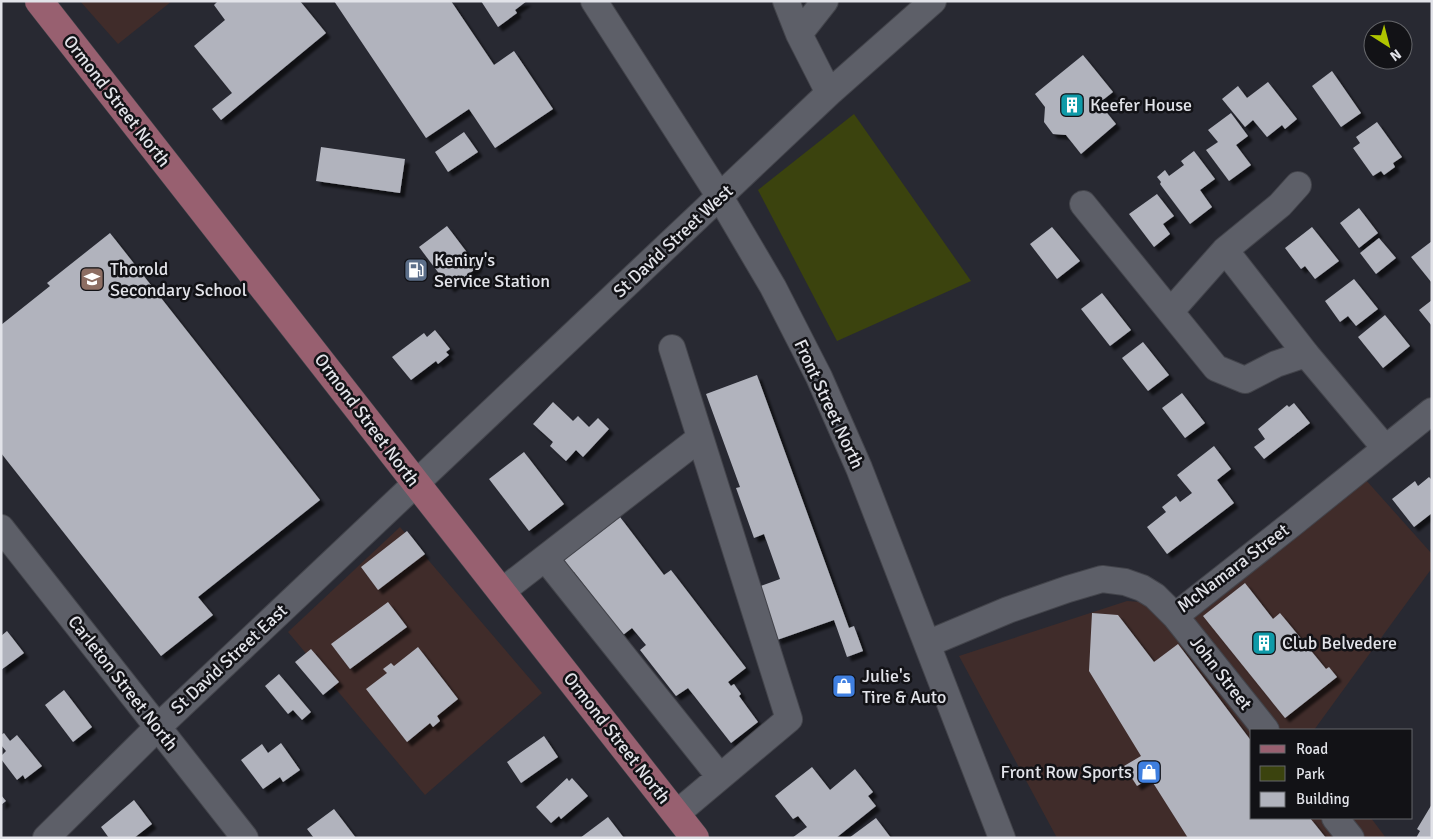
<svg xmlns="http://www.w3.org/2000/svg" width="1433" height="839" viewBox="0 0 1433 839" font-family="Signika,sans-serif">
  <defs>
    <filter id="shadow"><feDropShadow dx="4.5" dy="4.5" stdDeviation="1" flood-color="#0009"/></filter>
  </defs>
  <rect width="100%" height="100%" fill="#282932"/>
  <path fill="#402c2a" d="M80,1H172L118,44Z
    M1365,479L1432,554V568L1314,730H1252V818H1371L1386,838H1057L959,656L1127,601L1198,606Z
    M400,527L542,693L425,795L288,632Z"/>
  <path fill="#3b430e" d="M854,114L971,281L837,341L758,190Z"/>
  <path fill="#b1b3bd" filter="url(#shadow)" d="M218,1H300L326,33L221,120L212,109L232,93L194,46L225,20L214,5Z
    M334,1H451L494,65L514,51L553,109L495,148L469,109L426,138Z
    M481,1H527L515,10L517,13L498,27Z
    M1083,55L1113,92L1099,103L1116,124L1081,154L1066,135L1053,134L1044,122L1045,107L1035,94Z
    M1332,71L1361,113L1341,127L1312,86Z
    M1268,82L1297,119L1285,129L1282,125L1267,137L1253,120L1245,127L1222,99L1238,86L1247,98Z
    M1231,113L1248,136L1236,145L1251,165L1229,181L1206,150L1218,142L1208,130Z
    M1377,122L1402,157L1393,163L1395,167L1384,175L1381,171L1373,176L1353,148L1360,143L1356,137Z
    M464,132L478,152L448,172L435,152Z
    M321,147L405,159L400,193L316,181Z
    M1194,151L1215,179L1200,190L1212,207L1190,224L1160,184L1161,182L1157,177L1165,170L1169,176L1184,165L1181,161Z
    M1157,194L1174,216L1163,224L1170,234L1154,247L1129,214Z
    M1359,208L1378,233L1359,248L1340,223Z
    M447,226L478,267L450,288L419,247Z
    M1052,227L1080,261L1057,279L1030,244Z
    M1312,227L1339,261L1315,279L1305,266L1301,269L1285,248Z
    M110,233L320,500L198,597L213,615L161,656L1,453V325L50,286L47,283Z
    M1379,238L1396,258L1376,274L1360,253Z
    M1432,241V283L1411,257Z
    M1354,279L1378,309L1356,326L1348,316L1340,322L1325,301Z
    M1102,293L1131,330L1110,346L1081,309Z
    M1432,300V326L1419,310Z
    M1385,315L1410,346L1383,368L1358,337Z
    M435,330L450,349L446,352L449,355L438,364L436,361L411,380L392,357L424,333L427,337Z
    M1143,342L1169,375L1148,391L1122,358Z
    M757,375L849,628L854,626L863,651L847,657L834,620L777,640L758,587L780,579L764,534L754,538L736,488L740,487L706,394Z
    M1182,393L1205,423L1185,438L1162,408Z
    M553,402L573,421L578,416L589,427L598,418L609,429L583,457L576,450L566,461L550,446L553,442L533,424Z
    M1294,403L1310,423L1264,459L1254,447L1265,439L1258,429L1287,405L1289,407Z
    M1214,446L1231,469L1217,480L1234,503L1167,554L1147,527L1166,512L1162,507L1176,496L1180,502L1192,493L1177,475Z
    M524,452L564,504L529,531L489,479Z
    M1429,477L1432,480V513L1414,527L1392,499L1415,481L1418,486Z
    M620,517L664,575L671,570L746,668L728,682L731,686L734,684L741,694L739,696L758,722L731,743L688,688L676,696L640,650L646,645L632,628L623,635L574,572L570,574L565,567L568,565L564,560Z
    M407,531L425,554L378,590L361,567Z
    M1245,583L1273,619L1280,613L1326,669L1329,667L1337,677L1285,718L1203,616Z
    M388,602L407,627L350,669L331,644Z
    M1092,613L1118,615L1154,662L1178,644L1252,742V818H1310L1326,838H1188L1150,778L1137,786L1124,766L1141,756L1089,671Z
    M7,631L24,653L1,670V636Z
    M418,647L458,699L437,716L440,721L433,727L430,723L407,742L366,689L387,673L383,669L391,663L394,666Z
    M311,649L339,682L323,695L295,662Z
    M279,674L311,712L302,720L293,710L288,714L265,686Z
    M64,690L92,727L73,742L45,705Z
    M4,733L10,741L17,735L42,766L25,779L23,775L17,780L1,759V756L6,751L1,745V735Z
    M544,736L558,757L521,783L507,762Z
    M281,743L300,770L283,782L280,777L263,789L241,760L262,744L268,753Z
    M812,767L830,790L855,769L873,792L868,796L876,806L836,838H792L807,827L798,816L793,819L775,796Z
    M567,778L569,781L572,778L588,796L561,819L559,816L551,823L536,807Z
    M1,795L6,801L1,805Z
    M134,800L152,824L134,838H109L101,827Z
    M1432,804V838H1416L1420,831L1417,829Z
    M334,809L356,838H314L307,829Z
    M608,817L624,838H580Z
    M876,818L891,838H849Z"/>
  <g fill="none" stroke-linecap="round" stroke-linejoin="round">
    <g stroke="#43444b" stroke-width="28">
      <path id="minor" d="M594,1L720,197L773,287L819,377L859,468L1002,838
        M786,1L799,34L829,93
        M799,34L825,1
        M1083,204L1216,368L1245,380L1276,364L1306,354
        M1225,250L1306,354L1385,448
        M1171,311L1225,250L1280,205L1298,185
        M672,348L789,719L676,814
        M1,528L245,838
        M545,558L720,777
        M501,592L700,438
        M1175,616L1293,523L1432,411
        M927,644L1008,610L1068,589L1102,579L1125,582L1142,588L1155,596L1175,616L1266,730
        M1335,818L1351,838
        M46,838L158,727L829,93L933,1"/>
    </g>
    <g stroke="#43444b" stroke-width="29">
      <path id="major" d="M39,1C258,280 475,560 695,838"/>
    </g>
    <use href="#minor" stroke="#5d5f68" stroke-width="26"/>
    <use href="#major" stroke="#986070" stroke-width="28"/>
  </g>
  <defs>
    <g id="building-square" transform="scale(1.25)"><rect x="-9" y="-9" width="18" height="18" rx="4" fill="#0f9aa8" stroke="#121216"/><path d="M-4-6H4V6H1V3H-1V6H-4ZM-2.5-4.3h1.7v1.8h-1.7ZM.8-4.3h1.7v1.8H.8ZM-2.5-1h1.7V.8h-1.7ZM.8-1h1.7V.8H.8Z" fill="#fff"/></g>
    <g id="fuel-square" transform="scale(1.25)"><rect x="-9" y="-9" width="18" height="18" rx="4" fill="#5c6f8a" stroke="#121216"/><path d="M-5.5-6h7V0h2V4h1.3V-2.5L3-4.5l.8-.8L6-3V5H2.5V1h-1V6h-7ZM-4.2-4.7v3.2H.2V-4.7Z" fill="#fff"/></g>
    <g id="school-square" transform="scale(1.25)"><rect x="-9" y="-9" width="18" height="18" rx="4" fill="#8d6e63" stroke="#121216"/><path d="M0-5L7-2L0 1L-7-2ZM-4 1L0 2.5L4 1V4Q0 6-4 4Z" fill="#fff"/></g>
    <g id="shop-square" transform="scale(1.25)"><rect x="-9" y="-9" width="18" height="18" rx="4" fill="#3f7fe0" stroke="#121216"/><path d="M-5-2.5h2.3a2.7 3.5 0 0 1 5.4 0H5L5.5 6h-11ZM-1.5-2.5h3a1.5 2.3 0 0 0-3 0Z" fill="#fff"/></g>
  </defs>
  <g fill-rule="evenodd">
    <use href="#building-square" x="1072" y="105"/>
    <use href="#fuel-square" x="416" y="270"/>
    <use href="#school-square" x="92" y="279"/>
    <use href="#building-square" x="1264" y="643"/>
    <use href="#shop-square" x="844" y="686"/>
    <use href="#shop-square" x="1149" y="772"/>
  </g>
  <g text-anchor="middle" dominant-baseline="central" stroke-width="5" stroke-linejoin="round" paint-order="stroke">
    <g font-size="18" fill="#e2e3e9" stroke="#121216">
      <text transform="translate(117 101) rotate(52)">Ormond Street North</text>
      <text transform="translate(673 241) rotate(-43)">St David Street West</text>
      <text transform="translate(829 404) rotate(65)">Front Street North</text>
      <text transform="translate(367 420) rotate(53)">Ormond Street North</text>
      <text transform="translate(1233 568) rotate(-37)">McNamara Street</text>
      <text transform="translate(229 659) rotate(-43)">St David Street East</text>
      <text transform="translate(1221 673) rotate(52)">John Street</text>
      <text transform="translate(123 683) rotate(52)">Carleton Street North</text>
      <text transform="translate(617 738) rotate(52)">Ormond Street North</text>
    </g>
    <g font-size="18" fill="#e2e3e9" stroke="#121216" text-anchor="start">
      <text x="1090" y="105">Keefer House</text>
      <text x="434" y="260">Keniry's<tspan x="434" dy="21">Service Station</tspan></text>
      <text x="110" y="269">Thorold<tspan x="110" dy="21">Secondary School</tspan></text>
      <text x="1282" y="643">Club Belvedere</text>
      <text x="862" y="676">Julie's<tspan x="862" dy="21">Tire &amp; Auto</tspan></text>
      <text x="1132" y="772" text-anchor="end">Front Row Sports</text>
    </g>
  </g>
  <rect width="1433" height="839" fill="none" stroke="#e2e3e9" stroke-width="5"/>
  <rect x="1250" y="729" width="162" height="90" fill="#121216" stroke="#65666a"/>
  <rect x="1260" y="745" width="25" height="8" fill="#986070" stroke="#65666a"/>
  <text x="1296" y="754" font-size="15" fill="#e2e3e9">Road</text>
  <rect x="1260" y="766" width="25" height="15" fill="#3b430e" stroke="#65666a"/>
  <text x="1296" y="779" font-size="15" fill="#e2e3e9">Park</text>
  <rect x="1260" y="792" width="25" height="15" fill="#b1b3bd" stroke="#65666a"/>
  <text x="1296" y="804" font-size="15" fill="#e2e3e9">Building</text>
  <g transform="translate(1388 45) rotate(144)"><circle r="24" fill="#121216" stroke="#65666a"/>
  <path d="M0-4L9 19L0 12L-9 19Z" fill="#b0c500"/>
  <text y="-8" font-size="14" font-weight="bold" text-anchor="middle" fill="#e2e3e9">N</text>
  </g>
</svg>
